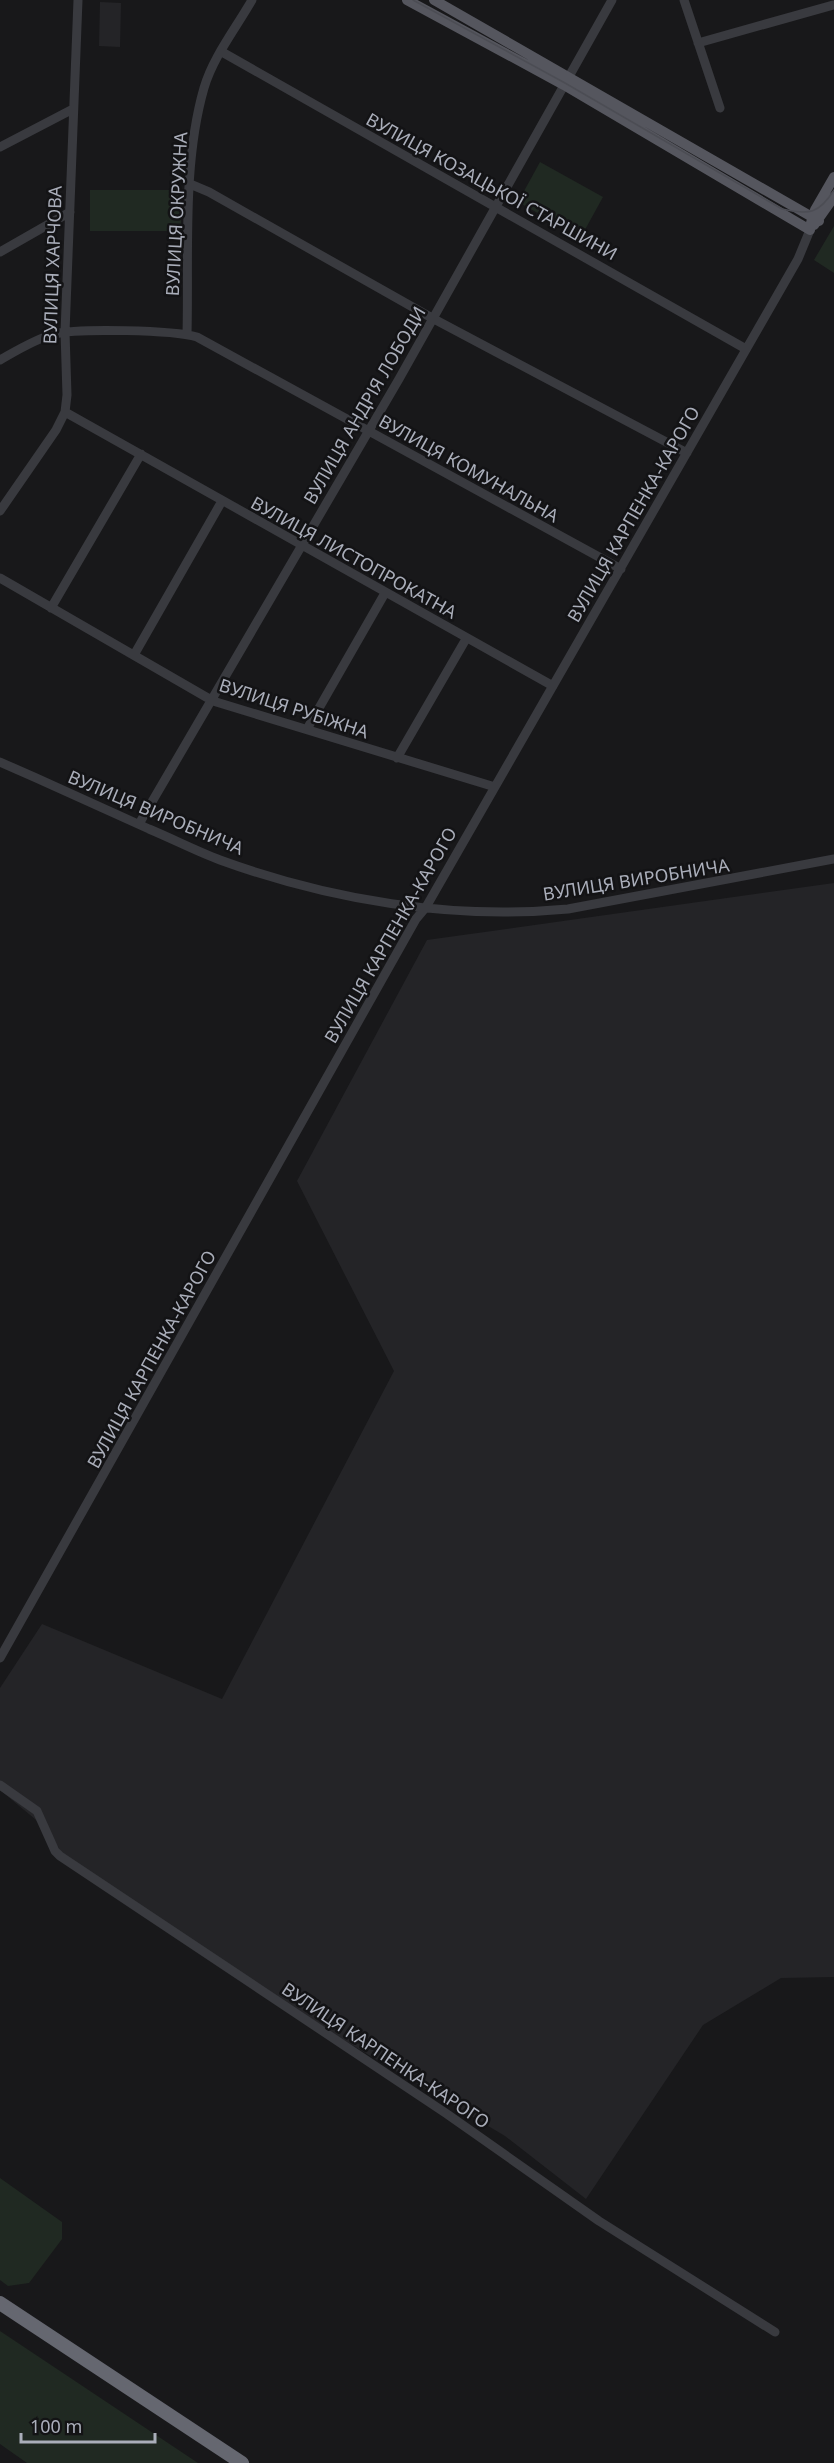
<svg xmlns="http://www.w3.org/2000/svg" width="834" height="2463" viewBox="0 0 834 2463" font-family="'Noto Sans',sans-serif">
  <rect width="100%" height="100%" fill="#18181a"/>
  <path fill="#242427" d="M100,2L121,3L120,47L99,46Z
    M834,883V1977L781,1978L703,2025L586,2199L505,2136L246,1982L68,1863L47,1829L0,1790V1688L42,1624L222,1699L394,1371L297,1181L427,940Z"/>
  <path fill="#202922" d="M540,162L603,197L581,237L518,202Z
    M90,190H181V231H90Z
    M834,226V273L814,260Z
    M0,2178L62,2222V2239L29,2283L8,2286L0,2280Z
    M0,2331L198,2463H27L0,2444Z"/>
  <g fill="none" stroke-linecap="round" stroke-linejoin="round">
    <path stroke="#393a3f" stroke-width="9" d="M684,0L720,108
      M698,43L833,5
      M222,52L746,349
      M0,147L73,109
      M190,184L209,192L432,318L687,453
      M0,252L70,212
      M187,334C189,255 182,164 204,88C213,57 236,28 252,0
      M0,360C16,351 35,339 54,334C78,328 173,330 197,337L621,569
      M65,412L553,686
      M0,511L56,430L65,412L67,395L65,332L78,0
      M0,578L213,701L495,787
      M51,608L141,454
      M134,655L222,501
      M307,729L385,593
      M397,758L466,639
      M0,762C50,784 100,807 149,829C173,839 196,851 220,860C330,900 451,920 568,909L834,859
      M139,824L399,379L612,0
      M0,1658L416,919L426,907L798,259L810,230
      M0,1785L37,1811L55,1851L60,1856L447,2114L599,2221L775,2332"/>
    <path stroke="#55565e" stroke-width="10" d="M407,0L564,85L810,230
      M434,0L819,221
      M811,223L815,210L834,177
      M814,225L834,197"/>
    <path stroke="#656770" stroke-width="14" d="M0,2303L242,2463"/>
    <path stroke="#4c4d54" stroke-width="1.5" d="M413,0L565,83L782,209C809,215 819,214 834,190"/>
  </g>
  <g text-anchor="middle" dominant-baseline="central" stroke-width="5" stroke-linejoin="round" paint-order="stroke">
    <g font-size="18" fill="#aaaeba" stroke="#131315">
      <text transform="translate(492 186) rotate(29)">ВУЛИЦЯ КОЗАЦЬКОЇ СТАРШИНИ</text>
      <text transform="translate(176 214) rotate(-87)">ВУЛИЦЯ ОКРУЖНА</text>
      <text transform="translate(52 265) rotate(-88)">ВУЛИЦЯ ХАРЧОВА</text>
      <text transform="translate(364 405) rotate(-60)">ВУЛИЦЯ АНДРІЯ ЛОБОДИ</text>
      <text transform="translate(469 468) rotate(29)">ВУЛИЦЯ КОМУНАЛЬНА</text>
      <text transform="translate(633 514) rotate(-60)">ВУЛИЦЯ КАРПЕНКА-КАРОГО</text>
      <text transform="translate(354 557) rotate(29)">ВУЛИЦЯ ЛИСТОПРОКАТНА</text>
      <text transform="translate(294 708) rotate(18)">ВУЛИЦЯ РУБІЖНА</text>
      <text transform="translate(156 812) rotate(23)">ВУЛИЦЯ ВИРОБНИЧА</text>
      <text transform="translate(636 879) rotate(-9)">ВУЛИЦЯ ВИРОБНИЧА</text>
      <text transform="translate(390 935) rotate(-60)">ВУЛИЦЯ КАРПЕНКА-КАРОГО</text>
      <text transform="translate(151 1359) rotate(-61)">ВУЛИЦЯ КАРПЕНКА-КАРОГО</text>
      <text transform="translate(386 2055) rotate(34)">ВУЛИЦЯ КАРПЕНКА-КАРОГО</text>
    </g>
  </g>
  <path d="M21 2433v9h134v-9" fill="none" stroke="#aaaeba" stroke-width="3"/>
  <text x="30" y="2433" font-size="18" fill="#aaaeba" stroke="#131315" stroke-width="4.5" paint-order="stroke">100 m</text>
</svg>
